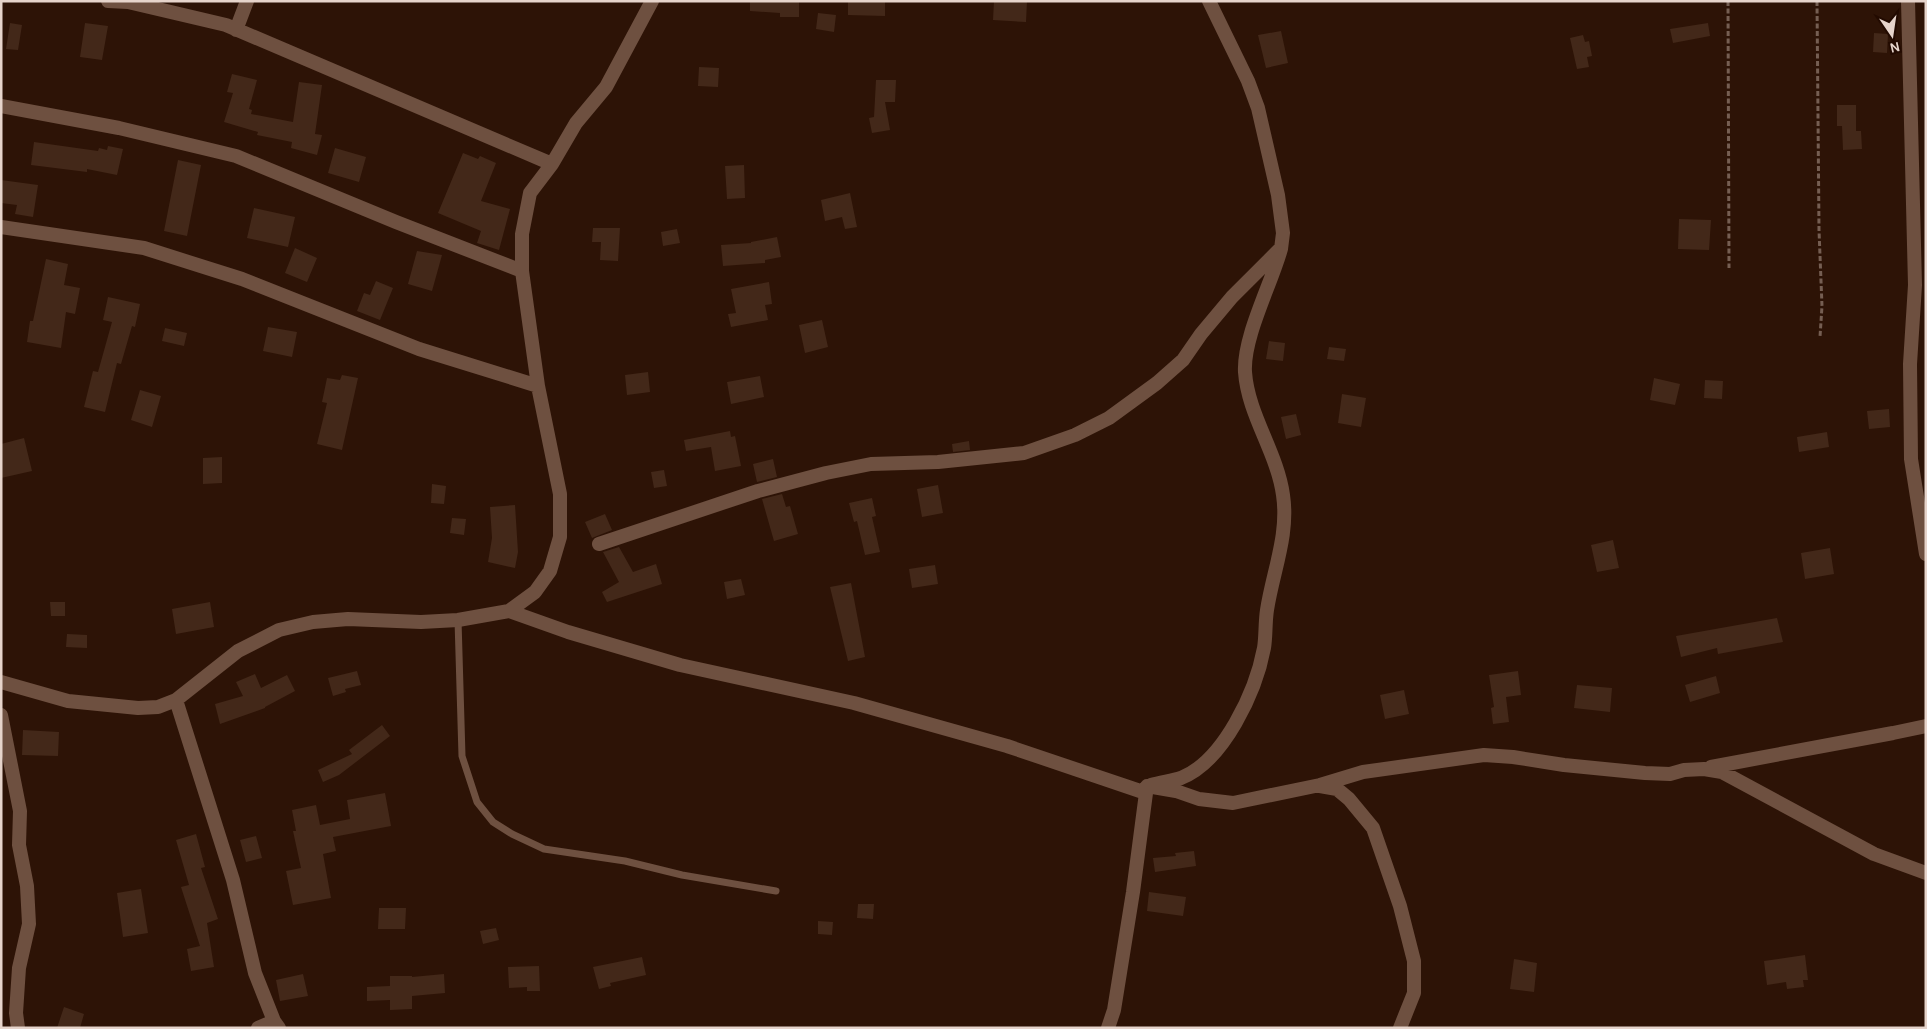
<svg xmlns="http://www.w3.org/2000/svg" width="1927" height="1029" viewBox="0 0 1927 1029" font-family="Karla,sans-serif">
  <rect width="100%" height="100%" fill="#2d1306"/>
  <path fill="#432819" d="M750,1H799V17H780V13L750,11Z
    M848,1H885V16L848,15Z
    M994,1H1027L1026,22L993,20Z
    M818,13L836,15L834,32L816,29Z
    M10,23L22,25L18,50L6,49Z
    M85,23L108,26L102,60L80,57Z
    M1708,23L1710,36L1673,43L1670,29Z
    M1281,31L1288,63L1266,68L1258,35Z
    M1874,33L1888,34L1887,53L1873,52Z
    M1583,35L1585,42L1589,41L1592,56L1587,57L1589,67L1577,69L1570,38Z
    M699,67L719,68L718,87L698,86Z
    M232,74L257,80L249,109L252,110L251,114L293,122L299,82L322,85L315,134L322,135L317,155L291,148L292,142L257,135L258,132L224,122L233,93L227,92Z
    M876,80H896L895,102H885L890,130L872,133L869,118L874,117Z
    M1837,105H1856V131H1861L1862,149L1843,150L1842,126H1837Z
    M34,142L98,151L99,148L107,150L108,146L123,149L117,175L87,169V172L31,165Z
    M335,148L366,157L359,182L328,173Z
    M463,153L478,159L480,156L496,163L481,201L510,209L499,250L477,243L481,231L438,213Z
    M178,160L201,165L187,236L164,231Z
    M744,165L745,198L727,199L725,166Z
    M1,180L38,185L33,217L15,214L17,205L1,203Z
    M850,193L857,227L845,229L842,217L825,221L821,200Z
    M254,208L295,217L288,247L247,238Z
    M1679,219L1711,220L1709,250L1678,249Z
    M593,228H620L618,261L600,260L601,242H592Z
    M677,229L680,243L663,246L661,232Z
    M777,237L781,257L765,260V263L723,266L721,245L751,243V242Z
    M295,248L317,258L307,282L285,273Z
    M417,251L442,255L432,291L408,284Z
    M46,259L68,264L64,285L80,288L75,314L66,312L61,348L27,342L30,321H33Z
    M376,281L393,288L380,320L357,311L364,293L370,295Z
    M769,282L772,304L765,305L768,320L731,327L728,314L736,313L731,289Z
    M108,297L140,304L135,327L132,326L121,364L117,363L105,412L84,407L93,371L98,372L112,322L103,320Z
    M822,320L828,347L805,353L799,325Z
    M268,327L297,332L292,357L263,351Z
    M165,328L187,333L184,346L162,341Z
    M1269,341L1285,343L1283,361L1266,359Z
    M1329,347L1346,349L1344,361L1327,359Z
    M648,372L650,392L627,395L625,375Z
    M342,375L358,378L342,450L317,444L327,403L322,402L327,378L340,380Z
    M760,376L764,397L731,404L727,382Z
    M1654,378L1680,384L1675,405L1650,400Z
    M1705,380L1723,381L1722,399L1704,398Z
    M140,390L161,396L152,427L131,420Z
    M1342,394L1366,398L1361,427L1338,423Z
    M1889,409L1890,427L1869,429L1867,411Z
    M1296,414L1301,435L1286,439L1281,417Z
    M730,431L731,437L735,436L741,466L715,471L711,447L686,451L684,440Z
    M1827,432L1829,447L1799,452L1797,437Z
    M24,438L32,471L1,478V444Z
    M969,441L970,450L953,452L952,444Z
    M222,457V483L203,484V458Z
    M773,459L777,477L757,482L753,464Z
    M664,470L667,486L654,488L651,472Z
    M432,484L446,486L444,504L431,503Z
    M938,485L943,513L922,517L917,489Z
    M782,494L786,507L790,506L798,534L774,541L762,499Z
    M872,498L876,516L872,517L880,552L865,555L857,521L854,522L849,503Z
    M515,505L518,552L515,568L488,562L492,538L490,507Z
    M605,514L612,530L592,538L585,522Z
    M452,518L466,519L464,535L450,533Z
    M1613,540L1619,568L1597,572L1591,545Z
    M619,547L633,572L656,564L662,584L607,602L602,592L619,582L603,552Z
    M1830,548L1834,574L1805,579L1801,553Z
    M935,565L938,584L912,588L909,569Z
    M741,579L745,595L727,599L724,582Z
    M851,583L865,657L848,661L830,587Z
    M50,602H65V616H51Z
    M210,602L214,627L176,634L172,609Z
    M1777,618L1783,642L1718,654L1717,648L1681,657L1676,636Z
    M67,634L87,635V648L66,647Z
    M357,671L361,685L345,689L346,692L333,696L328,678Z
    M1518,671L1521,695L1506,697L1509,722L1493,724L1491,708L1494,707L1489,675Z
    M255,674L261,688L287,675L295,691L265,707V708L220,724L215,704L243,696L236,682Z
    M1716,676L1720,693L1690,702L1685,685Z
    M1577,685L1612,688L1610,712L1574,708Z
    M1404,690L1409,714L1385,719L1380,695Z
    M382,725L390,736L339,775L323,782L318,770L352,754L349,750Z
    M23,730L59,732L58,756L22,755Z
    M385,793L391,826L333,837L336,851L323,854L331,898L293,905L286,871L301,868L293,831H296L292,810L316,805L320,825L350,819L347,800Z
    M196,834L205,867L201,868L218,919L207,923L214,967L191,971L187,949L200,946L181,887L189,885L176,840Z
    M256,836L262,858L246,862L240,840Z
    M1194,851L1196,866L1155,872L1153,858L1176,856L1175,853Z
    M141,889L148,933L123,937L117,893Z
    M1149,892L1186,897L1183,916L1147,911Z
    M858,904H874L873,919L857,918Z
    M379,908H406L405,929H378Z
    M818,921L833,922L832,935L818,934Z
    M496,928L499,940L483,944L480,931Z
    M1805,955L1808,980H1803L1804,987L1787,989L1786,982L1767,985L1764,961Z
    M642,957L646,975L610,983L611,986L599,989L593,967Z
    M1514,959L1537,963L1534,992L1510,989Z
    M539,966L540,991H527V987L509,988L508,967Z
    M303,974L308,996L280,1001L276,980Z
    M444,974L445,993L412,996V1009L390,1010V1000L367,1001V987L390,986V976H412V977Z
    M64,1007L84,1014L80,1028H57Z"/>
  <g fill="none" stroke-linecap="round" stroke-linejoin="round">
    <path stroke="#755e52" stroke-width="3" stroke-dasharray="5 2.5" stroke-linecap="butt" d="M1728,1L1729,268
      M1817,1L1819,230L1822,306L1820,337"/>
    <path stroke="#6e5040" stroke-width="7" d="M458,620L462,756L477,802L493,822L512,834L544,849L625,861L682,875L776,891"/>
    <path stroke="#6e5040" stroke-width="14" d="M108,1L128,2L226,25L552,164
      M1908,1L1915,285L1910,364L1911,459L1926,554
      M236,30L247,1
      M1,106L119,128L236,156L396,222L522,271
      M1,227L144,248L242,279L419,349L538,386
      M599,544L758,491L826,473L871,464L938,462L1024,453L1075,435L1109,418L1157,383L1183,360L1201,334L1232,297L1280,249
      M509,611L568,632L680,665L854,703L1007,746L1146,793L1147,786L1176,791L1199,799L1233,803L1320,785L1363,772L1484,755L1513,757L1564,765L1645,773L1670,774L1684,770L1704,769L1722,772L1874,854L1926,873
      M1,682L68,701L138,708L158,707L176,700L238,651L279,630L313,622L348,619L421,622L458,620L509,611L535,592L550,571L560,537V494L538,386L522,271V234L530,193L552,164L576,123L606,87L652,1
      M176,700L233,880L255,973L274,1021L279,1028
      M1,715L20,811L19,845L27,886L29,924L19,968L16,1013L18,1028
      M1711,767L1893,733L1926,726
      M1151,785C1161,782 1172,781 1181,778C1224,761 1256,691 1264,648C1266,636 1265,623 1267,610C1273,571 1289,535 1283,495C1277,452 1248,415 1245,372C1243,337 1271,285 1281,249L1283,233L1278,195L1258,108L1248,81L1209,1
      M1320,786L1337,789L1349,799L1373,828L1400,906L1414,961V993L1400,1028
      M258,1028L274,1021
      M1108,1028L1114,1010L1133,892L1146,793"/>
  </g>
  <rect width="1927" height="1029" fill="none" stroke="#e6d4cb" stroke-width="5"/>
  <g transform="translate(1892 35) rotate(167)" stroke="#220a00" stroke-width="4" paint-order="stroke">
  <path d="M0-4L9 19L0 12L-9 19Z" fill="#e6d4cb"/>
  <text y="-8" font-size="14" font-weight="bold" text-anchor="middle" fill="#e6d4cb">N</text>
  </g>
</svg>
